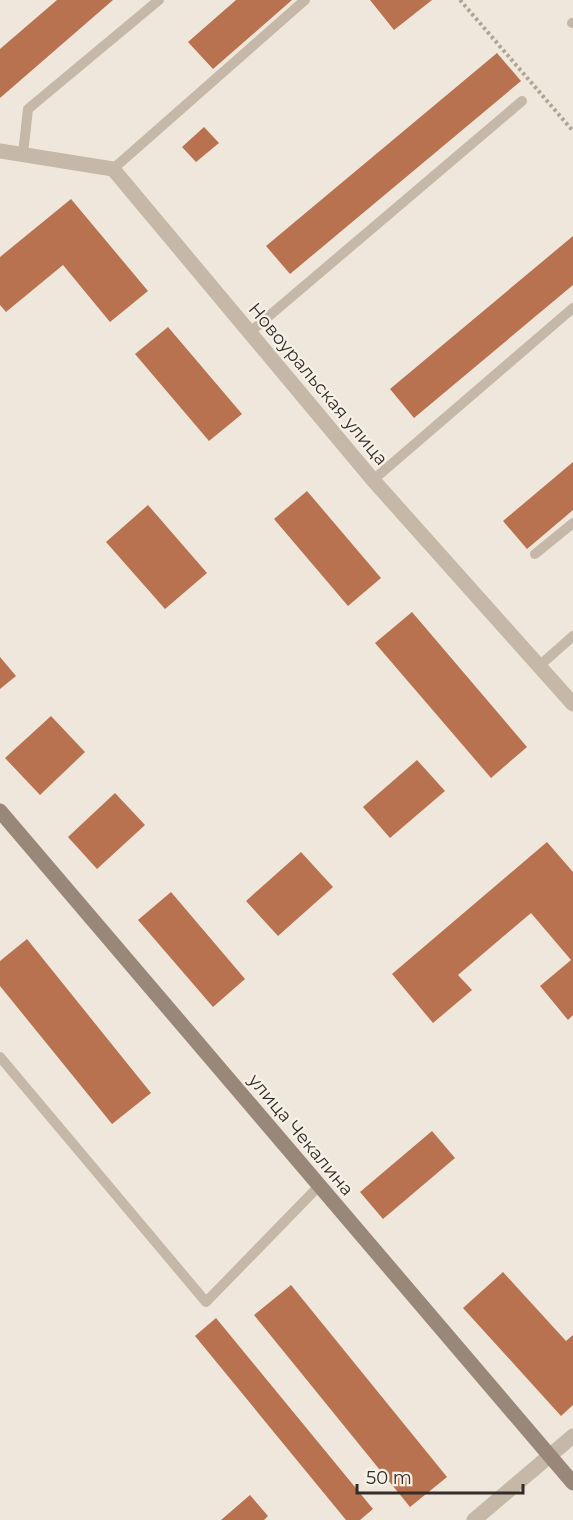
<svg xmlns="http://www.w3.org/2000/svg" width="573" height="1520" viewBox="0 0 573 1520" font-family="Montserrat,sans-serif">
  <rect width="100%" height="100%" fill="#efe7db"/>
  <path fill="#b97250" d="M57,0H113L0,98V49Z
    M236,0H292L213,69L188,42Z
    M370,0H432L394,30Z
    M497,53L521,81L290,274L266,246Z
    M204,127L219,143L196,162L182,147Z
    M71,199L148,291L110,322L63,265L6,312L0,305V257Z
    M573,236V285L414,418L390,389Z
    M168,327L242,414L209,441L135,354Z
    M573,462V510L527,549L503,521Z
    M307,491L381,578L348,606L274,519Z
    M148,505L207,573L165,609L106,542Z
    M412,612L527,747L491,778L375,643Z
    M0,657L16,676L0,689Z
    M51,716L85,752L40,795L5,758Z
    M417,760L445,791L390,838L363,807Z
    M115,793L145,825L97,869L68,837Z
    M547,842L573,872V1015L568,1020L540,986L571,960L531,913L458,975L472,990L433,1023L392,974Z
    M301,852L333,887L278,936L246,901Z
    M171,892L245,979L213,1007L138,920Z
    M27,939L151,1093L112,1124L0,986V961Z
    M432,1131L455,1158L383,1219L360,1192Z
    M503,1272L566,1341L573,1335V1405L561,1416L463,1308Z
    M291,1285L447,1477L410,1507L254,1315Z
    M216,1318L373,1509L360,1520H346L195,1336Z
    M250,1495L268,1516L264,1520H221Z"/>
  <g fill="none" stroke-linecap="round" stroke-linejoin="round">
    <path stroke="#b1a393" stroke-width="4" stroke-dasharray="3 3" stroke-linecap="butt" d="M460,0L573,131"/>
    <path stroke="#c5b8a9" stroke-width="10" d="M572,23H573
      M23,154L28,109L159,0
      M113,169L305,0
      M249,333L522,101
      M373,480L573,308
      M535,554L573,523
      M538,667L573,636
      M0,1057L206,1302L319,1186"/>
    <path stroke="#c5b8a9" stroke-width="15" d="M0,151L113,169L373,480L573,704
      M474,1520L573,1436"/>
    <path stroke="#99887a" stroke-width="15" d="M0,811L573,1483"/>
  </g>
  <g text-anchor="middle" dominant-baseline="central" stroke-width="4.5" stroke-linejoin="round" paint-order="stroke">
    <g font-size="18" fill="#332c28" stroke="#f7f1e7">
      <text transform="translate(318 384) rotate(50)">Новоуральская улица</text>
      <text transform="translate(301 1135) rotate(50)">улица Чекалина</text>
    </g>
  </g>
  <path d="M357 1484v9h166v-9" fill="none" stroke="#332c28" stroke-width="3"/>
  <text x="366" y="1484" font-size="18" fill="#332c28" stroke="#f7f1e7" stroke-width="4.5" paint-order="stroke">50 m</text>
</svg>
